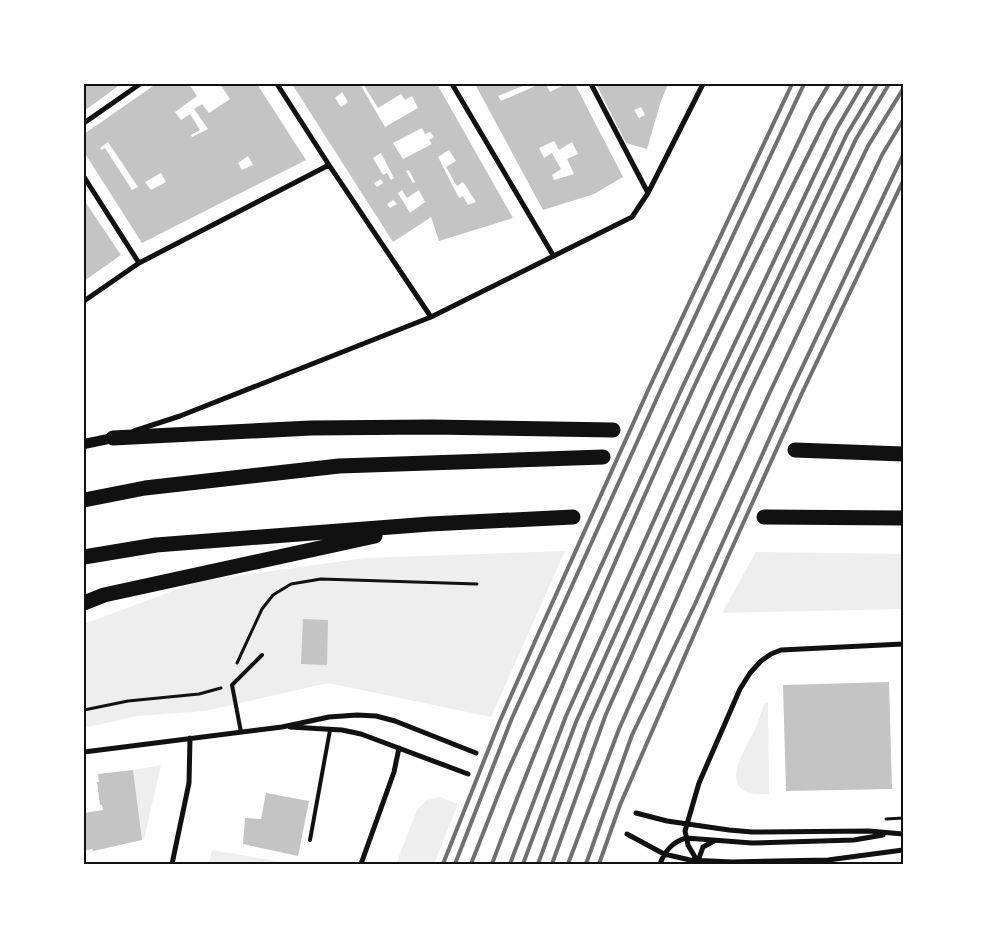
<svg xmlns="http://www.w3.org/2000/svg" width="987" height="948" viewBox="0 0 987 948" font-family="'Exo 2',sans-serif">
  <rect width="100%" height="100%" fill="#fff"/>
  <path fill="#eee" d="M565,551L491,717L328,683L205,711L137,716L84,728V624L200,581L365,558Z
    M756,552L903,554V609L722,613Z
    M768,702L769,794C761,794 750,795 743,790C725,777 748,744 755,730C758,722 761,713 764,704Z
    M161,765L144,839L142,840L133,770Z
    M440,797L458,804L434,864H396L417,810L427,800Z
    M212,850L293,864H209Z"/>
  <path fill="#c4c4c4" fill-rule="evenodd" d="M84,84H121L84,111Z
    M156,84H189L197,96L175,112L181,120L190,114L200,130L191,135L192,137L208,129L194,109L202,104L209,113L230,99L220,84H257L306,160L142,243L84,152V134ZM108,142L138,187L132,190L105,148L101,150L100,148ZM248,156L253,165L242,170L238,163ZM161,173L166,182L151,190L145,182Z
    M292,84H360L385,127L418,108L412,96L405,100L401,94L378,108L363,84H437L513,218L439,241L431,217L393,242ZM342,92L348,102L341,107L335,98ZM422,128L425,134L430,132L434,137L429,140L432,144L403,159L393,143ZM449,150L456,161L446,167L457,186L463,182L476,202L468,205L463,196L459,198L438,157ZM381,153L394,178L391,180L387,173L383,175L373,158ZM409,170L415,182L413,183L406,171ZM381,179L383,183L377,187L374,183ZM402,190L407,198L419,190L425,202L410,213L398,193ZM393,200L397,204L390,208L387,204Z
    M475,84H528L498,96L501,101L540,84H546L550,92L566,84H575L623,177L594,194L543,210ZM554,141L559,150L572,142L578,154L567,159L574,174L554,180L552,175L561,169L552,153L544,158L539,148Z
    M596,84H668L661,101L647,149L626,143ZM641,107L645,115L639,118L634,110Z
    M84,200L121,255L84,281Z
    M303,619L328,620L327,665L301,664Z
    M889,682L892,789L786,791L783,685Z
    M133,770L142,840L93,851L92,849L84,851V813L103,810L102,805H100L97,782H99L98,774Z
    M266,793L309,801L298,856L243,844L245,818L261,819Z"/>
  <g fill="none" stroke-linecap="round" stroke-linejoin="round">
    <path stroke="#111" stroke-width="3" d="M237,663L262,609L273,595L291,584L321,579L477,584
      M84,710L128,701L199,694L221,688
      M886,819L903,818"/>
    <path stroke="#111" stroke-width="4" d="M241,732L232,685L262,655
      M310,840L330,730"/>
    <path stroke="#111" stroke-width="5" d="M277,84L329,165L431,317
      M452,84L553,255
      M591,84L648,193
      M84,123L140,84
      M84,177L139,263
      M84,301L139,263L329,165
      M134,431L180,416L431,317L632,217L648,193L703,84
      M290,727L342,730L361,734L468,774
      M84,752L282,727L329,717L357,715L376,716L395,721L476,753
      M636,813L667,821L729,830L752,832L869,831L903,834
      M627,834L664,854L690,860L732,862L828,860L903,850
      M698,861L703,847L714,841
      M172,864L189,783L190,738
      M361,864L394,772L399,748
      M660,864C665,851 672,842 686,838L752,843L854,840L883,835
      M699,864L688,845L685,831L699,783L740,689L750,673L761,661L771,654L781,650L903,644"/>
    <path stroke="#111" stroke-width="10" d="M84,444L113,438"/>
    <path stroke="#111" stroke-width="15" d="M113,438L311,428L431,427L613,430
      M795,450L903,454
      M84,500L145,488L339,466L603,457
      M764,517L903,518
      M84,557L156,545L430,524L573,517
      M84,603L104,595L375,536"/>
    <path stroke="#707070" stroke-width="4" d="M443,864L499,723L536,639L650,386L792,84
      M455,864L512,718L662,387L804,84
      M471,864L506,775L682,388L812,113L829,84
      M492,864C552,703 621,545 693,389C735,299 781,210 825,121L848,84
      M510,864L566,716L713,389L837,128L863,84
      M523,864L576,722L725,390L847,134L877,84
      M538,864L589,723L737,390L856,139L889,84
      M552,864L606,714L750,391L868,146L903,89
      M568,864L619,729L693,561L770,392L882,155L903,120
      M586,864L632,735L695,604L790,393L903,155
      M599,864L620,805L727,559L802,393L903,181"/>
  </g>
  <rect width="987" height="948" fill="none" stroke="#ffffff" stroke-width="170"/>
  <rect x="85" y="85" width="817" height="778" fill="none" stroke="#111" stroke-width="2"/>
</svg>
